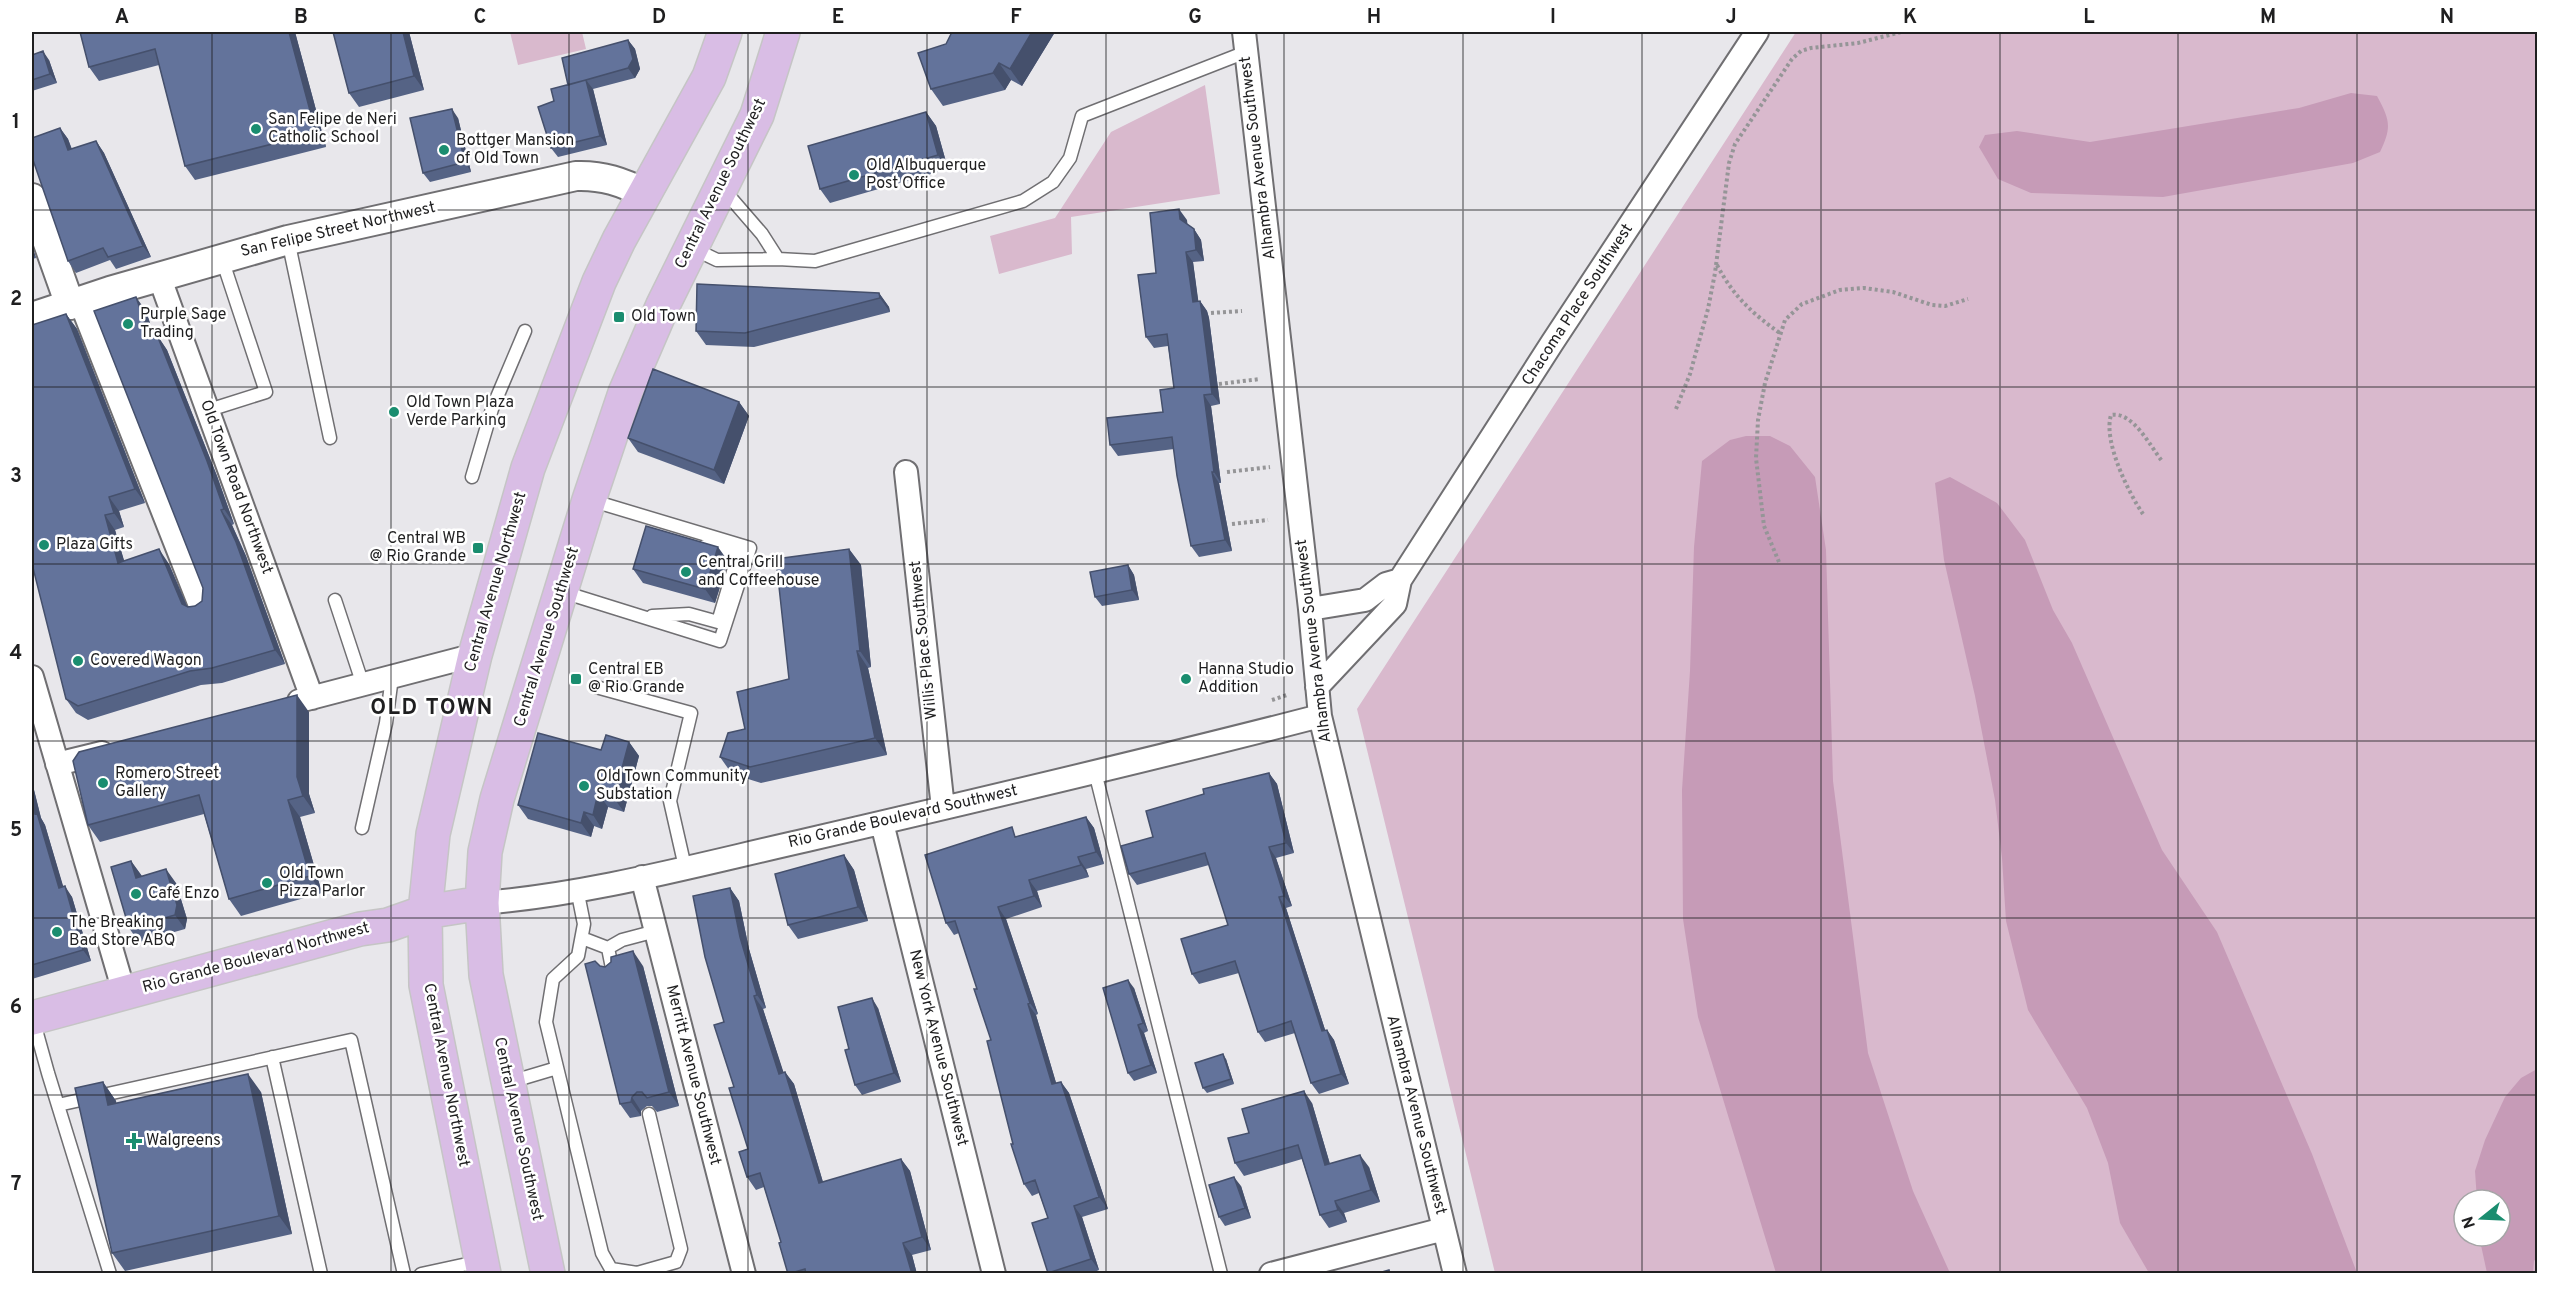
<svg xmlns="http://www.w3.org/2000/svg" width="2569" height="1305" viewBox="0 0 2569 1305" font-family="Overpass,sans-serif">
  <rect width="100%" height="100%" fill="#e8e7eb"/>
  <path fill="#d9b9cd" fill-rule="evenodd" d="M510,32H582L586,49L518,65Z
    M1796,32H2537V1273H1495L1357,709ZM2464,1200H2500V1236H2464Z
    M1205,85L1220,194L1071,217L1072,254L999,274L990,236L1055,218L1111,132Z"/>
  <path fill="#c69bb7" d="M2351,93L2377,96C2390,120 2392,127 2380,152L2353,163L2163,197L2031,193L1998,179L1979,147L1985,135L2017,131L2090,142L2299,108Z
    M1746,436H1770L1790,446L1815,477L1826,550L1833,781L1868,1053L1913,1191L1950,1273H1776L1698,1017L1683,919L1682,790L1690,671L1694,547L1702,461L1730,440Z
    M1950,477L1997,503L2025,540L2053,610L2072,643L2162,850L2217,932L2312,1154L2357,1273H2149L2120,1223L2108,1163L2087,1108L2028,1010L2006,921L2002,858L1995,800L1975,696L1944,560L1935,483Z
    M2537,1069V1257L2534,1261L2533,1273H2487L2479,1236H2500V1200H2477L2475,1171L2485,1140L2505,1097L2521,1078Z"/>
  <g fill="none" stroke-linecap="round" stroke-linejoin="round">
    <g stroke="#706f72" stroke-width="15">
      <path id="service" d="M288,240L330,438
        M692,248L717,260L778,259L762,234L723,189
        M778,259L815,261L1023,201L1053,182L1070,158L1082,116L1246,52
        M209,410L266,392L222,259
        M472,477L492,409L525,331
        M563,592L720,641L750,548L590,500
        M335,600L363,685
        M652,616L689,614L718,622L738,555L705,546
        M596,687L691,713L670,801L685,867
        M1095,772L1221,1274
        M362,828L386,723L392,677
        M577,889L584,924L578,956L553,979L546,1022L602,1253L611,1269L637,1273L676,1262L681,1249L649,1114
        M582,938L608,948L613,973
        M608,948L622,940L656,931
        M33,1019L48,1073L110,1274
        M272,1057L321,1274
        M510,1082L557,1068
        M58,1105L351,1040L404,1274
        M421,1274L481,1261"/>
    </g>
    <g stroke="#706f72" stroke-width="26">
      <path id="minor" d="M1244,32L1310,609L1320,716L1455,1274
        M159,276L312,698
        M80,301L201,608
        M906,472L943,808
        M1310,609L1365,600L1386,584L1400,580
        M32,677L124,992
        M1317,687L1395,604L1400,580L1552,343L1757,32
        M299,701L475,655
        M57,764L102,753
        M882,823L994,1274
        M642,877L744,1274
        M482,903C592,894 700,864 807,840C979,800 1150,760 1320,716
        M1271,1274L1444,1229"/>
    </g>
    <g stroke="#706f72" stroke-width="32">
      <path id="tertiary" d="M32,198L70,305
        M32,317L110,291L288,240L576,176C603,175 622,182 646,194"/>
    </g>
    <g stroke="#c5c5c5" stroke-width="36">
      <path id="primary" d="M32,1018L360,929L388,925L425,912L482,903
        M484,1274L426,985L425,912L433,834L475,655L528,468L599,282L619,240L709,77L725,32
        M548,1274L486,975L482,903L485,852L497,799L589,500L625,393L663,305L757,115L783,32"/>
    </g>
    <path stroke="#959597" stroke-width="4" stroke-dasharray="3 3" stroke-linecap="butt" d="M1717,265C1734,297 1752,313 1781,334
      M1211,313L1242,311
      M1219,384L1260,379
      M1676,409L1690,374L1708,309L1715,273L1729,163L1735,144L1792,59L1801,51L1811,48L1858,43L1901,32
      M1227,472L1270,467
      M2143,514C2128,492 2103,441 2111,415C2133,411 2150,446 2162,461
      M1232,524L1268,520
      M1779,562L1764,526L1756,458L1758,420L1765,383L1785,320L1802,304L1840,290L1864,288L1893,292L1932,305L1945,306L1968,299
      M1272,700L1287,695"/>
    <use href="#service" stroke="#fff" stroke-width="12"/>
    <use href="#minor" stroke="#fff" stroke-width="22"/>
    <use href="#tertiary" stroke="#fff" stroke-width="28"/>
    <use href="#primary" stroke="#d9bde5" stroke-width="33"/>
  </g>
  <path fill="#556385" d="M80,32H295L326,147L195,180L185,166L159,65L99,81L89,67Z
    M333,32H409L424,90L359,107L349,93Z
    M952,32H1055L1022,86L1011,80L1005,90L943,106L931,89L946,44Z
    M628,40L635,49L640,69L635,78L593,89L607,145L558,157L551,148L554,101L568,85Z
    M32,55L49,60L57,83L32,91Z
    M926,112L936,126L948,169L830,203L820,189Z
    M458,118L471,172L430,182L423,173Z
    M60,128L68,139L72,149L96,141L104,153L151,257L116,269L110,260L76,273L68,261Z
    M1187,220V224L1194,229L1201,240L1204,261L1193,262L1198,301H1200L1207,311L1209,318L1220,404L1211,406L1221,483H1219L1232,551L1199,557L1191,546L1174,449L1118,456L1110,445L1163,412L1174,388L1168,346L1154,348L1146,337L1156,273Z
    M32,246L36,258L32,259Z
    M879,293L889,307L890,312L754,347L706,345L696,331Z
    M146,311L154,336L157,335L167,350L217,476L234,524L232,525L246,556L285,664L222,683L201,685L88,720L76,713L66,699V314L77,329L145,503L119,511L124,527L115,530L124,561L169,564L187,606H195L202,601L203,588Z
    M739,402L749,416L724,484L638,452L628,438Z
    M849,549L861,565L871,667L868,668L887,755L761,783L732,774L720,757L789,679Z
    M728,561L715,603L643,583L633,569Z
    M1128,565L1134,575L1139,600L1102,606L1095,597Z
    M309,712V794L315,813L300,817L322,893L241,916L229,899L204,814L100,842L88,825Z
    M629,742L639,756L624,812L608,807L602,829L594,826L591,837L528,819L518,805L601,750Z
    M1269,773L1277,784L1294,853L1276,858L1292,906L1286,908L1325,1030H1327L1334,1040L1349,1084L1319,1094L1311,1083L1295,1033L1265,1042L1258,1032L1239,973L1199,984L1192,974L1228,925L1209,865L1137,885L1129,874L1153,837L1204,794Z
    M32,782L41,818L45,825L63,887L72,897L91,961L32,979Z
    M1086,817L1094,828L1104,864L1086,869L1089,877L1037,891L1042,907L1006,919L1038,1014L1036,1015L1056,1083L1061,1082L1069,1093L1108,1209L1082,1217L1099,1270L1090,1274H1048V1218L1039,1193L1032,1196L1024,1184L1013,1144L991,1040L977,989L959,933L954,935L946,923L1018,836Z
    M844,855L854,870L868,921L798,939L788,925Z
    M131,861L142,876L176,883L187,919L185,929L139,942L129,928Z
    M730,888L739,901L749,949L766,1008L763,1009L783,1072H785L794,1084L823,1182L901,1159L910,1171L931,1250L912,1255L917,1274H788L781,1242L764,1187L756,1190L747,1177L748,1149L734,1087L724,1022Z
    M643,966L679,1106L657,1112L652,1106H647L641,1111V1116L630,1118L620,1104L605,967Z
    M1134,988L1148,1031L1144,1033L1157,1073L1134,1081L1128,1073Z
    M878,1008L901,1082L862,1095L855,1085L849,1049Z
    M1226,1059L1234,1084L1207,1093L1203,1088Z
    M103,1082L116,1101V1103L261,1092L292,1234L125,1271L112,1253Z
    M1312,1103L1330,1164L1369,1167L1380,1202L1344,1213L1347,1222L1329,1228L1320,1215L1302,1159L1244,1176L1235,1163L1249,1133Z
    M1241,1186L1251,1218L1225,1226L1219,1217Z"/>
  <path fill="#45506c" d="M289,32H295L326,147L316,133Z
    M403,32H409L424,90L414,76Z
    M1032,32H1055L1022,86L1010,69Z
    M628,40L635,49L640,69L635,78L628,68Z
    M43,51L49,60L57,83L50,74Z
    M999,63L1011,80L1005,90L993,73Z
    M586,80L593,89L607,145L600,136Z
    M452,109L458,118L471,172L465,162Z
    M926,112L936,126L948,169L938,155Z
    M60,128L68,139L76,162L68,150Z
    M96,141L104,153L151,257L143,246Z
    M1179,209L1187,220L1188,229L1180,219Z
    M1194,229L1201,240L1204,261L1196,250Z
    M32,246L36,258L32,252Z
    M1186,252L1193,262L1200,313L1193,302Z
    M879,293L889,307L890,312L880,298Z
    M136,297L146,311L160,353L150,338Z
    M1200,301L1207,311L1209,318L1220,404L1212,394Z
    M66,314L77,329L145,503L135,489Z
    M157,335L167,350L217,476L234,524L224,509Z
    M1204,395L1211,406L1221,483L1214,472Z
    M739,402L749,416L724,484L714,470Z
    M1212,472L1219,483L1232,551L1225,540Z
    M109,497L119,511L124,527L114,513Z
    M221,510L232,525L246,556L285,664L275,650Z
    M105,515L115,530L129,577L118,563Z
    M718,547L728,561L715,603L705,589Z
    M159,549L169,564L192,618L182,604Z
    M849,549L861,565L871,667L860,651Z
    M1128,565L1134,575L1139,600L1132,590Z
    M857,651L868,668L887,755L875,738Z
    M297,695L309,712V794L315,813L303,796L297,777Z
    M629,742L639,756L624,812L614,798Z
    M1269,773L1277,784L1294,853L1286,843Z
    M32,782L41,818L45,825L67,899L59,888L35,814L32,802Z
    M598,793L608,807L602,829L593,815Z
    M288,800L300,817L322,893L310,876Z
    M584,812L594,826L591,837L581,823Z
    M1086,817L1094,828L1104,864L1096,852Z
    M1269,847L1276,858L1292,906L1284,896Z
    M844,855L854,870L868,921L858,907Z
    M1078,857L1086,869L1089,877L1081,865Z
    M131,861L141,875L146,892L136,878Z
    M166,869L176,883L187,919L185,929L175,915Z
    M1029,880L1037,891L1042,907L1034,896Z
    M65,886L72,897L91,961L83,950Z
    M730,888L739,901L749,949L766,1008L757,995L740,937Z
    M1279,897L1286,908L1329,1042L1322,1031Z
    M998,907L1006,919L1038,1014L1030,1003Z
    M633,951L643,966L679,1106L669,1092Z
    M1128,980L1134,988L1148,1031L1143,1023Z
    M754,996L763,1009L788,1086L779,1074Z
    M872,998L878,1008L901,1082L894,1073Z
    M1028,1004L1036,1015L1060,1096L1052,1084Z
    M1138,1025L1144,1033L1157,1073L1151,1065Z
    M1327,1030L1334,1040L1349,1084L1341,1074Z
    M1223,1054L1226,1059L1234,1084L1231,1079Z
    M785,1072L794,1084L827,1196L819,1183Z
    M248,1074L261,1092L292,1234L279,1216Z
    M103,1082L116,1101L121,1123L108,1105Z
    M1061,1082L1069,1093L1108,1209L1099,1197Z
    M1304,1091L1312,1103L1334,1178L1325,1165Z
    M632,1097L641,1111V1116L631,1102Z
    M1360,1155L1369,1167L1380,1202L1371,1190Z
    M901,1159L910,1171L931,1250L922,1237Z
    M1234,1177L1241,1186L1251,1218L1245,1208Z
    M1335,1201L1344,1213L1347,1222L1338,1210Z
    M1074,1206L1082,1217L1099,1270L1091,1259Z
    M903,1243L912,1255L917,1274H912Z"/>
  <path fill="#63739b" stroke="#45506c" stroke-width="1.5" d="M80,32H289L316,133L185,166L155,49L89,67Z
    M333,32H403L414,76L349,93Z
    M952,32H1032L1010,69L999,63L993,73L931,89L918,53L946,44Z
    M628,40L633,59L628,68L568,85L562,58Z
    M43,51L50,74L32,80V55Z
    M586,80L600,136L551,148L538,107L554,101L551,89Z
    M452,109L465,162L423,173L410,118Z
    M926,112L938,155L820,189L808,146Z
    M60,128L68,150L96,141L143,246L108,257L103,248L68,261L32,157V138Z
    M1179,209L1180,219L1194,229L1196,250L1186,252L1193,302L1200,301L1201,307L1212,394L1204,395L1214,472H1212L1225,540L1191,546L1177,476L1172,437L1110,445L1107,418L1163,412L1160,390L1174,388L1167,334L1146,337L1138,275L1156,273L1150,213Z
    M697,284L879,293L880,298L745,333L696,331Z
    M136,297L150,338L157,335L207,461L224,509L221,510L236,542L275,650L212,668L190,671L78,706L66,699L32,564V325L66,314L135,489L109,497L114,513L105,515L118,563L159,549L182,604L188,607L195,606L202,601L203,588L94,311Z
    M653,369L739,402L714,470L628,438Z
    M646,526L718,547L705,589L633,569Z
    M849,549L860,651H857L875,738L750,767L720,757L728,733L745,729L737,692L789,679L776,559Z
    M1128,565L1132,590L1095,597L1090,572Z
    M297,695V777L303,796L288,800L310,876L229,899L199,795L88,825L73,761L79,752Z
    M538,733L601,750L606,735L629,742L614,798L598,793L593,815L584,812L581,823L518,805Z
    M1269,773L1286,843L1269,847L1284,896L1279,897L1322,1031L1327,1030L1341,1074L1311,1083L1291,1021L1258,1032L1235,961L1192,974L1181,939L1228,925L1205,853L1129,874L1121,846L1153,837L1146,811L1204,794L1203,789Z
    M32,802L35,814L37,813L59,888L65,886L83,950L32,965Z
    M1086,817L1096,852L1078,857L1081,865L1029,880L1034,896L998,907L1030,1003L1028,1004L1052,1084L1061,1082L1099,1197L1074,1206L1091,1259L1048,1273L1032,1223L1048,1218L1035,1180L1024,1184L1011,1144H1013L987,1041L991,1040L974,989H977L955,921L946,923L925,855L1012,827L1015,837Z
    M844,855L858,907L788,925L775,874Z
    M131,861L136,878L166,869L177,905L175,915L129,928L111,867Z
    M730,888L740,937L757,995L754,996L779,1074L785,1072L819,1183L901,1159L922,1237L903,1243L912,1274H806L805,1269L788,1274L779,1243L781,1242L760,1173L747,1177L739,1152L748,1149L729,1088L734,1087L714,1025L724,1022L705,957L693,896Z
    M633,951L669,1092L647,1098L642,1092H637L632,1097L631,1102L620,1104L585,964L595,961L600,966L605,967L611,962V957Z
    M1128,980L1143,1023L1138,1025L1151,1065L1128,1073L1103,988Z
    M872,998L894,1073L855,1085L845,1050L849,1049L838,1007Z
    M1223,1054L1231,1079L1203,1088L1195,1063Z
    M248,1074L279,1216L112,1253L75,1088L103,1082L108,1105Z
    M1304,1091L1325,1165L1360,1155L1371,1190L1335,1201L1338,1210L1320,1215L1298,1145L1235,1163L1228,1138L1249,1133L1242,1109Z
    M1234,1177L1245,1208L1219,1217L1209,1185Z
    M1389,1270L1390,1274H1375Z"/>
  <path fill="none" stroke="#1f1f20" stroke-width="1.5" stroke-opacity="0.55" d="M212,32V1274M391,32V1274M569,32V1274M748,32V1274M927,32V1274M1106,32V1274M1284,32V1274M1463,32V1274M1642,32V1274M1821,32V1274M2000,32V1274M2178,32V1274M2357,32V1274M32,210H2538M32,387H2538M32,564H2538M32,741H2538M32,918H2538M32,1095H2538"/>
  <g fill="#1a8d6f" stroke="#fff" stroke-width="2">
    <circle cx="256" cy="129" r="6"/>
    <circle cx="444" cy="150" r="6"/>
    <circle cx="854" cy="175" r="6"/>
    <rect x="613" y="311" width="12" height="12" rx="3"/>
    <circle cx="128" cy="324" r="6"/>
    <circle cx="394" cy="412" r="6"/>
    <circle cx="44" cy="545" r="6"/>
    <rect x="472" y="542" width="12" height="12" rx="3"/>
    <circle cx="686" cy="572" r="6"/>
    <circle cx="78" cy="661" r="6"/>
    <rect x="570" y="673" width="12" height="12" rx="3"/>
    <circle cx="1186" cy="679" r="6"/>
    <circle cx="103" cy="783" r="6"/>
    <circle cx="584" cy="786" r="6"/>
    <circle cx="267" cy="883" r="6"/>
    <circle cx="136" cy="894" r="6"/>
    <circle cx="57" cy="932" r="6"/>
    <path d="M131 1132h6v6h6v6h-6v6h-6v-6h-6v-6h6z"/>
  </g>
  <g text-anchor="middle" dominant-baseline="central" stroke-width="5" stroke-linejoin="round" paint-order="stroke">
    <g font-size="16" fill="#1f1f20" stroke="#fff" text-anchor="start">
      <text x="268" y="120">San Felipe de Neri<tspan x="268" dy="18">Catholic School</tspan></text>
      <text x="456" y="141">Bottger Mansion<tspan x="456" dy="18">of Old Town</tspan></text>
      <text x="866" y="166">Old Albuquerque<tspan x="866" dy="18">Post Office</tspan></text>
      <text x="140" y="315">Purple Sage<tspan x="140" dy="18">Trading</tspan></text>
      <text x="631" y="317">Old Town</text>
      <text x="406" y="403">Old Town Plaza<tspan x="406" dy="18">Verde Parking</tspan></text>
      <text x="466" y="539" text-anchor="end">Central WB<tspan x="466" dy="18">@ Rio Grande</tspan></text>
      <text x="56" y="545">Plaza Gifts</text>
      <text x="698" y="563">Central Grill<tspan x="698" dy="18">and Coffeehouse</tspan></text>
      <text x="90" y="661">Covered Wagon</text>
      <text x="588" y="670">Central EB<tspan x="588" dy="18">@ Rio Grande</tspan></text>
      <text x="1198" y="670">Hanna Studio<tspan x="1198" dy="18">Addition</tspan></text>
      <text x="115" y="774">Romero Street<tspan x="115" dy="18">Gallery</tspan></text>
      <text x="596" y="777">Old Town Community<tspan x="596" dy="18">Substation</tspan></text>
      <text x="279" y="874">Old Town<tspan x="279" dy="18">Pizza Parlor</tspan></text>
      <text x="148" y="894">Café Enzo</text>
      <text x="69" y="923">The Breaking<tspan x="69" dy="18">Bad Store ABQ</tspan></text>
      <text x="146" y="1141">Walgreens</text>
    </g>
    <g font-size="16" fill="#1f1f20" stroke="#fff">
      <text transform="translate(1258 158) rotate(-97)">Alhambra Avenue Southwest</text>
      <text transform="translate(721 184) rotate(-64)">Central Avenue Southwest</text>
      <text transform="translate(338 230) rotate(-13)">San Felipe Street Northwest</text>
      <text transform="translate(1578 305) rotate(-57)">Chacoma Place Southwest</text>
      <text transform="translate(236 487) rotate(70)">Old Town Road Northwest</text>
      <text transform="translate(496 582) rotate(-74)">Central Avenue Northwest</text>
      <text transform="translate(547 637) rotate(-73)">Central Avenue Southwest</text>
      <text transform="translate(924 640) rotate(-96)">Willis Place Southwest</text>
      <text transform="translate(1314 641) rotate(-97)">Alhambra Avenue Southwest</text>
      <text transform="translate(903 817) rotate(-13)">Rio Grande Boulevard Southwest</text>
      <text transform="translate(256 958) rotate(-15)">Rio Grande Boulevard Northwest</text>
      <text transform="translate(938 1048) rotate(76)">New York Avenue Southwest</text>
      <text transform="translate(446 1075) rotate(79)">Central Avenue Northwest</text>
      <text transform="translate(693 1075) rotate(76)">Merritt Avenue Southwest</text>
      <text transform="translate(1416 1115) rotate(76)">Alhambra Avenue Southwest</text>
      <text transform="translate(518 1129) rotate(78)">Central Avenue Southwest</text>
    </g>
    <g font-size="22" font-weight="bold" letter-spacing="1.5" fill="#1f1f20" stroke="#fff">
      <text x="432" y="708">OLD TOWN</text>
    </g>
  </g>
  <rect width="2569" height="1305" fill="none" stroke="#ffffff" stroke-width="66"/>
  <g transform="translate(2482 1218) rotate(252)"><circle r="28" fill="#ffffff" stroke="#a5a5a6" stroke-width="1.5"/>
  <path d="M0-4.5L10 22L0 15L-10 22Z" fill="#1a8d6f"/>
  <text y="-9" font-size="16" font-weight="bold" text-anchor="middle" fill="#1f1f20">N</text>
  </g>
  <rect x="33" y="33" width="2503" height="1239" fill="none" stroke="#1f1f20" stroke-width="2"/>
  <g font-size="20" text-anchor="middle" font-weight="bold" fill="#1f1f20">
    <text x="122" y="23">A</text>
    <text x="301" y="23">B</text>
    <text x="480" y="23">C</text>
    <text x="659" y="23">D</text>
    <text x="838" y="23">E</text>
    <text x="1016" y="23">F</text>
    <text x="1195" y="23">G</text>
    <text x="1374" y="23">H</text>
    <text x="1553" y="23">I</text>
    <text x="1731" y="23">J</text>
    <text x="1910" y="23">K</text>
    <text x="2089" y="23">L</text>
    <text x="2268" y="23">M</text>
    <text x="2447" y="23">N</text>
    <text x="16" y="128">1</text>
    <text x="16" y="305">2</text>
    <text x="16" y="482">3</text>
    <text x="16" y="659">4</text>
    <text x="16" y="836">5</text>
    <text x="16" y="1013">6</text>
    <text x="16" y="1190">7</text>
  </g>
</svg>
